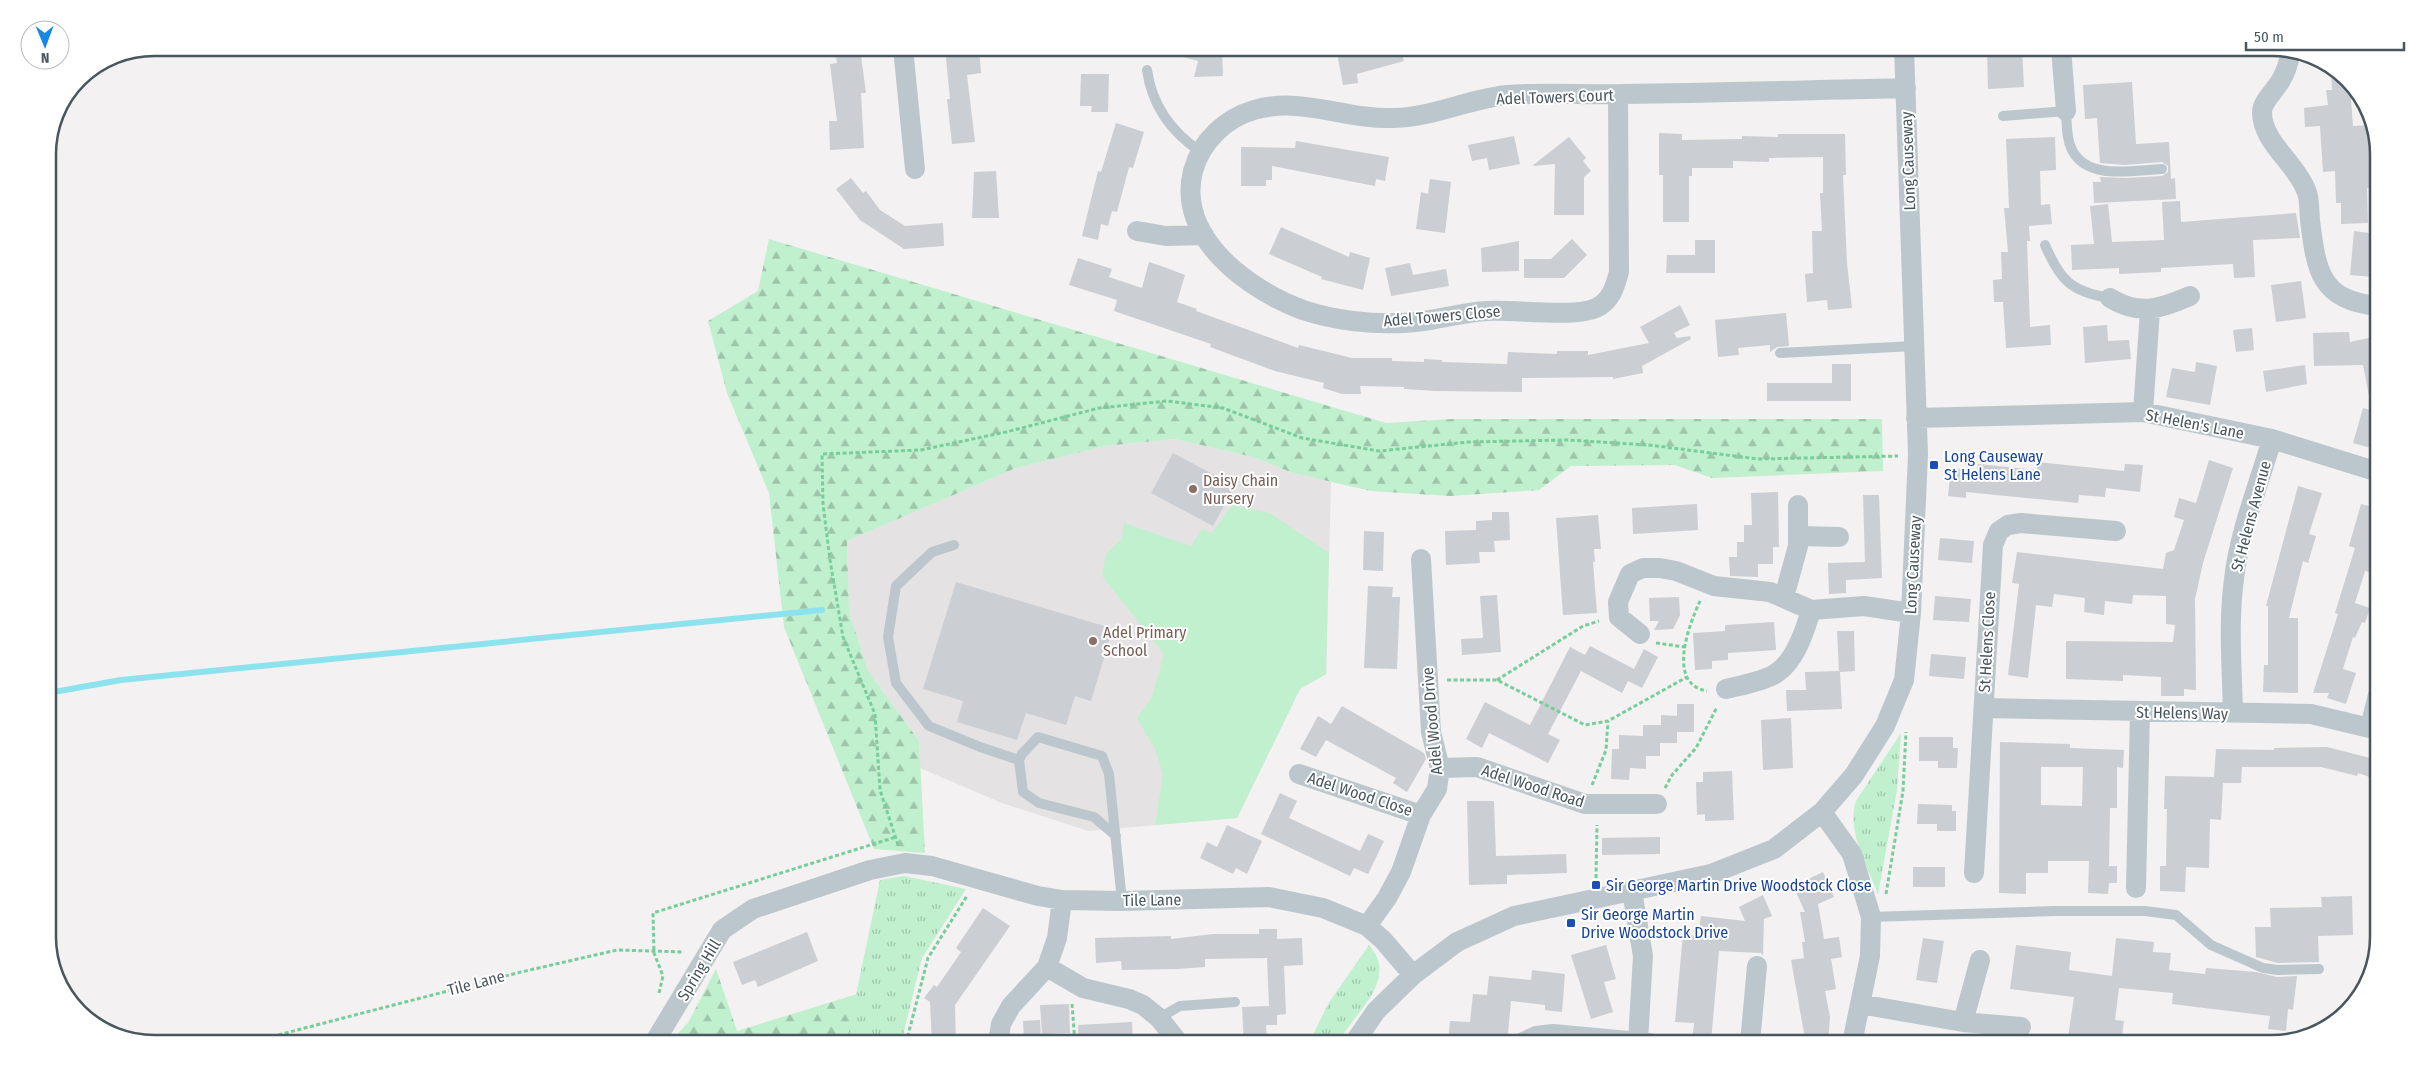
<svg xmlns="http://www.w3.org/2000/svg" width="2426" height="1091" viewBox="0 0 2426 1091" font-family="'Fira Sans Condensed',sans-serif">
  <defs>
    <pattern id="grass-tufts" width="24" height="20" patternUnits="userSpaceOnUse" patternTransform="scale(1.25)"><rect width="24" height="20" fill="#c0f0ce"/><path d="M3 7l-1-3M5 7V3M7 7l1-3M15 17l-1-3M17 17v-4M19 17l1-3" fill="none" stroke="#9ec5aa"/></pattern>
    <pattern id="forest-firs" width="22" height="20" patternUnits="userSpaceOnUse" patternTransform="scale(1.25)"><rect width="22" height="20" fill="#c0f0ce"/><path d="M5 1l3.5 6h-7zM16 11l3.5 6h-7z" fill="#9ec5aa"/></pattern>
  </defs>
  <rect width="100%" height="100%" fill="#f3f1f1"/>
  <path fill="#e4e2e3" d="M1175,439L1253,457L1293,473L1331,482L1326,674L1300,689L1237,818L1088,831L1002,803L920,768L919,741L868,671L849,611L847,541L1016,468L1105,446Z"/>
  <path fill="url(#grass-tufts)" d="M1901,733L1897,790L1878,894C1868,867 1846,830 1856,801Z
    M904,876L966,889L922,958L901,1043H846L880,880Z
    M1369,945C1400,980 1354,1012 1338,1043H1309L1328,1004Z"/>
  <path fill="url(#forest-firs)" d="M769,239L1386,423L1452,419H1882L1883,471L1712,478L1675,465L1571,466L1539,490L1450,496L1371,491L1293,473L1253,457L1175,439L1105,446L1016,468L847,541L849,611L868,671L919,741L925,853L874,849L784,627L769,493L727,393L708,321L758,291Z
    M716,969L737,1031L857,994L846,1043H670L689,1021Z"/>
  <path fill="#c0f0ce" d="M1232,505L1270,513L1329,553L1326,674L1300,689L1237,818L1155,825L1163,775L1155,749L1137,718L1152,697L1164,654L1102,576L1106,554L1121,539L1124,523L1191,546L1202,529L1212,533Z"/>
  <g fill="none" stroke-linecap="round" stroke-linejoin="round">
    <path stroke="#8de3ed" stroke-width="6" d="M48,693L121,680L822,610"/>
  </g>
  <path fill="#cbced3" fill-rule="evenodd" d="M835,48H860L866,93H861L864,148L830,150L829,121H837L830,64L837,63Z
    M945,48H979L981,73L967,75L975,142L952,144L947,99H950Z
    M1168,48H1222L1223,76L1194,77L1198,61L1167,53Z
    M1336,48H1400L1404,61L1357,74L1358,83L1343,85Z
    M1987,48H2022L2024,87L1988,89Z
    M2331,70L2350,86L2353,126L2371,125L2378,147V188H2367L2368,223L2341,224V203H2336L2335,171L2323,172L2320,126L2305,127L2304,108L2328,105L2326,90H2332Z
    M1081,74H1109L1108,112H1091L1092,106H1080Z
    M2132,82L2136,144L2169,142L2171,179L2175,178L2176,199L2094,203L2093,182H2101L2100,177L2125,178L2162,176L2168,172V166L2162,162L2125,165L2100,163L2097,118L2085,119L2083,85Z
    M1116,123L1144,132L1133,168L1129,167L1117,212L1112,211L1108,226L1101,224L1098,240L1082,236L1098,171L1101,172Z
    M1659,133L1682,134V140L1742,139V136L1778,137V134H1845L1846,175H1843L1847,263L1852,308L1828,310L1827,300L1807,302L1805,274L1813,273L1812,231H1822L1820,193H1823V157L1769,158V162L1733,161V168H1692V176H1689V222H1663V175H1659Z
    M1514,136L1520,164L1489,170L1487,158L1472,161L1468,145Z
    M1569,137L1586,158L1583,161L1591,171L1584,177V215H1554L1555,164L1532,166Z
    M2055,137L2056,170L2040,171L2041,205L2050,204L2052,224L2029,226L2030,241H2027L2030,327L2050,325L2051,345L2006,348L2003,302H1994L1993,280L2002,279L2001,252H2008L2004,208H2009L2006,139Z
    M1296,141L1389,157L1385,181L1376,179L1375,186L1272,166V180H1266V186H1241V147L1295,148Z
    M996,171L999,218H972L974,172Z
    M851,178L863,193L866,191L880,210L905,226L943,223L944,246L904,249L860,220L836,189Z
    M1430,179L1451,182L1445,233L1416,229L1421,192L1428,194Z
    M2180,201L2181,222L2296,213L2300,238L2253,240L2255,277L2234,278L2233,264L2161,268V272L2119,274V268L2072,270L2071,245L2094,244L2090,206L2108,204L2112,242L2164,240L2162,202Z
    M1281,227L1349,257L1350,252L1370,258L1363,290L1321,279L1322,277L1269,254Z
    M2354,231L2377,234L2373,277L2350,275Z
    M1572,239L1587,255L1564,278H1524V259H1551Z
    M1695,240H1715V273H1666L1667,255H1695Z
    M1519,241V271L1482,272L1481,248Z
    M1078,258L1112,269L1109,277L1142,288L1149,262L1164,267L1185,275L1177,302L1197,309L1196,311L1298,348L1299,345L1352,358H1392V361L1424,362V359L1442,360V362L1507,364L1508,352L1557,354V351H1588V355L1649,343L1640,327L1680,305L1690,325L1674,333L1677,338L1690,336L1691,339L1642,366L1643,373L1613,379V377L1522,378V392L1436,391L1404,389V387L1360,386L1361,394H1342L1323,388L1324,383L1275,371L1210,347L1211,344L1114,311L1117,300L1069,285Z
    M1410,263L1413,275L1446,269L1449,286L1391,296L1385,268Z
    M2301,281L2306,318L2276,322L2271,285Z
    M1786,313L1789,346L1777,347L1770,352V345L1738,348L1739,355L1718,357L1715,320Z
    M2107,325L2108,341L2129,340L2131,359L2085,363L2083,327Z
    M2252,328L2254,350L2236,352L2233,330Z
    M2349,332L2350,342L2378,336V400L2370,401L2363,365L2314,366L2313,333Z
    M2196,362L2217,366L2210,405L2166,397L2172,368L2195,372Z
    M1832,364H1851V401H1767V383H1832Z
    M2305,365L2307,384L2266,392L2263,371Z
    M2363,408L2378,412V450L2353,443Z
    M1173,453L1235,486L1213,526L1151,493Z
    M2209,460L2233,468L2203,563L2195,599L2196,690L2184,689V696H2161V677L2123,675V681L2066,679V641L2173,642L2175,625L2166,624V596L2133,595L2132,604L2105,601L2104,615L2084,612L2085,598L2054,594L2052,607L2036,605L2028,678L2008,675L2019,584L2012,583L2017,552L2163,569L2166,553L2174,550L2184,520L2174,517L2179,498L2196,503Z
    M2037,462L2124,471L2125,464L2143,465L2140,492L2106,488L2105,497L2079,495L2078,503L1966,492V498L1948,496L1951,468L1977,471L1978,464L2037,470Z
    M2298,486L2322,493L2309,534L2316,536L2308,563L2303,561L2289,618H2298V693L2263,692L2264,665H2268V606H2266Z
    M1778,492L1779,547H1773V564H1758V577L1730,576L1729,557H1737V542H1744V525H1752L1751,493Z
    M1863,495H1879L1882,578L1846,580V593L1829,594L1828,563L1865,562Z
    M1697,504L1698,530L1633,534L1632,508Z
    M2361,504L2377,508L2369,537L2378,539V556L2374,555L2369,572L2365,571L2355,603L2370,608L2365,623L2362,622L2355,638L2353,637L2343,669L2356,673L2346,704L2327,698L2329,693H2313L2338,614L2335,613L2355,548L2349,546Z
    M1492,512H1509L1510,540L1494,541L1495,552H1479L1480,563L1446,565L1445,531L1476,530V521L1492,520Z
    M1598,515L1601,549H1594L1595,562H1593L1597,613L1563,615L1556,518Z
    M1364,531L1384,532L1383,571L1363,570Z
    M1940,538L1974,541L1972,563L1938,560Z
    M956,582L1104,626L1101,635L1110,638L1091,701L1075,696L1066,725L1026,713L1017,740L957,722L963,701L923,689Z
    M1368,586L1393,587L1392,597H1400L1397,669L1364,668Z
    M1497,595L1501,652L1462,655L1461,639L1483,638L1480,596Z
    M1935,596L1971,599L1969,622L1933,620Z
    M1679,597L1680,615L1673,629L1654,630L1659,621H1650L1649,598Z
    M1774,622L1776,650L1728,653V660L1712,661V669L1695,670L1693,633L1725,631V625Z
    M1837,631H1854L1855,671L1840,672L1842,709L1787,711L1786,690H1806L1805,672L1839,671Z
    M1590,646L1634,669L1644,649L1658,657L1642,688L1628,681L1622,693L1581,671L1548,734L1560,740L1548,763L1489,733L1482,748L1466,739L1485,702L1530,725L1570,647L1585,655Z
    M1931,654L1966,657L1964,679L1929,676Z
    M1677,704H1694V732H1677V743H1660V756H1646V769L1630,768L1629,780L1611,779L1612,749H1619V735L1643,736V725H1661V715L1677,716Z
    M1342,706L1424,753L1426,759L1407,792L1393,783L1396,778L1326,740L1316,757L1300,749L1318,716L1331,724Z
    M1791,718L1793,768L1763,770L1761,720Z
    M1919,737H1953V748H1958L1957,768H1938V761H1919Z
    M2000,742L2070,744V748L2124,750L2123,768L2117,767V808H2110L2109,866H2117V883H2109L2108,894L2088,893L2089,861H2048V873H2026V894L1999,893ZM2041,767H2083L2082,806L2041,805Z
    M2327,747L2378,760V780L2358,773L2357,776L2321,767H2242L2241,783H2223L2221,820L2210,819L2209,868L2186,867L2185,892L2160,891V866H2166L2167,809H2164L2165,776L2214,777L2216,749L2274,750V748Z
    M1732,771L1734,820L1705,821V814L1697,815L1696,782H1703V772Z
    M1280,793L1297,801L1289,818L1360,851L1368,834L1384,841L1368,874L1354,868L1350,876L1261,834Z
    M1467,801H1494L1496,856L1566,854L1567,873L1507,875V884L1469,885Z
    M1918,804L1952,805V811H1956V831H1937V824H1917Z
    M1227,825L1262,841L1247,874L1236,868L1233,874L1200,858L1207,842L1217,847Z
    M1660,837V854L1602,855V838Z
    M1913,867H1945V887H1913Z
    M1823,872L1834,897L1818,904L1824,939L1839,937L1842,957L1831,959L1836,989L1825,991L1830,1017L1828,1044H1806L1791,960L1804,958L1802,942H1805L1800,912H1805L1796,892L1803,889L1800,883Z
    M1763,895L1772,916L1764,919L1763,956L1761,953L1719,951L1711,1042L1692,1041L1694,1023L1675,1022L1683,934L1698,936L1701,916L1745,921L1739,907Z
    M2352,896L2353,935L2318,936L2319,962L2278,963L2256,957L2255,927H2271L2270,908L2322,907L2321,897Z
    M983,908L1010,926L955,1005L956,1044H932L930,1002L924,998L934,985L937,987L961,952L956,948Z
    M1259,929H1277V939L1302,938L1303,965L1284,966L1286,1014L1277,1015V1025H1266L1267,1044H1244L1242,1007L1269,1006L1267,958L1205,959V967L1177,969L1122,970L1121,961L1096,963L1095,938L1171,936V939L1213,934H1259Z
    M807,932L818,961L758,987L755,980L742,985L733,962Z
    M1923,938L1944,941L1937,983L1916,980Z
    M2116,938L2154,942L2153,952L2171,953L2169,970L2205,974L2206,968L2256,972L2277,977L2297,976L2293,1010L2288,1009L2286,1031L2268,1029L2270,1016L2172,1004L2173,993L2119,988L2115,1020L2124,1021L2121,1044H2067L2074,997L2010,989L2016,945L2071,952L2069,970L2112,976Z
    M1606,945L1616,979L1604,982L1613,1012L1591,1019L1571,955Z
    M1532,970L1565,974L1562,1012L1545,1010V1005L1511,1001L1507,1044H1448L1450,1021L1470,1022L1473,994L1487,995L1489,976L1531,980Z
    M1069,1004L1070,1033L1042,1034L1040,1005Z
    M1040,1020L1041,1041H1024L1023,1021Z
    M1132,1022L1133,1042L1079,1044L1078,1025Z"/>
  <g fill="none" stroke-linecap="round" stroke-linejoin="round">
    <path stroke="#77ce9b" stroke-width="3" stroke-dasharray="4 2.5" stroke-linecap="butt" d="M1700,601C1689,625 1666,684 1707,691
      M1656,643L1685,647
      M1447,680H1497L1585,725L1608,721L1687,677
      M1497,680L1583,626L1599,621
      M1592,785L1606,750L1608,721
      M1665,788L1672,775L1696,748L1717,707
      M898,845L880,790L875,714L843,637L830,560L823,504L822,454L921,450L1006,432L1099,408L1167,401L1223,408L1302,438L1379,451L1468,442L1567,440L1649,445L1758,459L1898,456
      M1596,878L1597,825
      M1886,894L1903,791L1906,732
      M659,993L663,976L654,953L653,913L896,837
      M1072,1004L1075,1043
      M270,1036L271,1043
      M247,1043L521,972L617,950L684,952
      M906,1043L928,958L967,896"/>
    <path stroke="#bcc7cd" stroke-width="10" d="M1147,70C1152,106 1171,132 1201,152
      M2003,116L2066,111C2067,124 2066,138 2072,150C2088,181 2133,170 2162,169
      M2045,245C2060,280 2071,292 2110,298
      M1780,353L1914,346
      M954,545L932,552L896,586L888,637L896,683L929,726L980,747L1019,760L1022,754L1038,737L1102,756L1109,774L1122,901
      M1019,760L1023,792L1039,803L1094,817L1116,836
      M1871,917L2054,911H2145L2176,915L2211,945L2263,968L2278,970L2319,969
      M1159,1018L1180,1006L1235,1002"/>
    <path stroke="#bcc7cd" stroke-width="20" d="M903,48L915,169
      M2061,48L2066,111
      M2291,51C2289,61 2286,72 2281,80C2276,90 2262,101 2262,112C2262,142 2295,162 2306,190C2310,198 2309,210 2310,220C2316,270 2320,301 2378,306
      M1618,95L1619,272C1615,287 1611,301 1596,308C1574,318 1514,309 1487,311C1467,312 1449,317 1430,320C1406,324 1377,324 1353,321C1337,319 1318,315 1303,310C1249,290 1176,238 1193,171C1201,141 1226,118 1254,110C1302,96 1346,120 1394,118C1433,117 1469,99 1507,95C1545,92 1585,95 1623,94C1717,93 1812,90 1906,88
      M1137,231L1166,236L1204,235
      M2110,298C2140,316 2159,309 2190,296
      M2143,412L2150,310
      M1916,418L2143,412L2272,439L2378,472
      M1799,536L1839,537
      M1784,597L1798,546V505
      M1640,634L1619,617L1618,602L1630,574L1643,568H1660L1676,571L1714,586L1770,592L1811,610L1864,606L1911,613
      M1726,689C1742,685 1761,682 1775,674C1795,662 1805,631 1811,610
      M1984,708L2311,714L2378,730
      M2233,713C2232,669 2228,623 2234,579C2239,533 2259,484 2272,439
      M2370,727L2378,695
      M1440,768L1477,767L1585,804H1657
      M1299,774L1421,815
      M1822,812L1852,854L1871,917L1870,956L1852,1043
      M1974,873L1993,545L1999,531L2008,525L2021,523L2116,531
      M2136,888L2140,712
      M1632,891L1643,956L1638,1041
      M1367,926L1387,898L1401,872L1421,815L1437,789L1440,768L1431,732L1421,559
      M1047,967L1083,988L1129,999L1143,1005L1159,1018L1179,1043
      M1860,1004L1963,1022L2021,1027
      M1963,1022L1980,960
      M654,1043L722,930L753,909L870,870L905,863L932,866L1038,896L1062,900L1122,901L1269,897L1323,908L1367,926L1383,940L1413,975
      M998,1043L1001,1024L1011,1006L1047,967L1057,938L1062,900
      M1354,1043L1376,1011L1413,975L1457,942L1514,916L1711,874L1774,849L1822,812L1854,775L1885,726L1904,680L1911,613L1918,454L1904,48
      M1521,1043L1536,1036L1553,1034L1650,1043
      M1750,1043L1757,966"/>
  </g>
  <g fill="#1a4fb4" stroke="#fff" stroke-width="2">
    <rect x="1929" y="460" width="10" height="10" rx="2.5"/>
    <rect x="1591" y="880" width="10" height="10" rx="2.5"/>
    <rect x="1566" y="918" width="10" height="10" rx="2.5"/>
  </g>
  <g fill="#8d6e63" stroke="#fff" stroke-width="2">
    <circle cx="1193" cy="489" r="5"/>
    <circle cx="1093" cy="641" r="5"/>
  </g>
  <g text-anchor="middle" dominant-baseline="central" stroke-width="4" stroke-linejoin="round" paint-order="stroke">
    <g font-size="16" fill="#48565e" stroke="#fff">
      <text transform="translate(1555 97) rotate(-2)">Adel Towers Court</text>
      <text transform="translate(1908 161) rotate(-92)">Long Causeway</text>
      <text transform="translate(1442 316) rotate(-5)">Adel Towers Close</text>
      <text transform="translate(2195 424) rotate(11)">St Helen's Lane</text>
      <text transform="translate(2251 516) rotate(-75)">St Helens Avenue</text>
      <text transform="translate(1913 565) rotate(-87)">Long Causeway</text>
      <text transform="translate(1987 642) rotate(-87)">St Helens Close</text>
      <text transform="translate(2182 713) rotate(1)">St Helens Way</text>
      <text transform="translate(1432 721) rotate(-95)">Adel Wood Drive</text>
      <text transform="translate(1533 786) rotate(18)">Adel Wood Road</text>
      <text transform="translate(1360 794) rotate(18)">Adel Wood Close</text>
      <text transform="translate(1152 900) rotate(-1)">Tile Lane</text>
      <text transform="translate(699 970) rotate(-59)">Spring Hill</text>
      <text transform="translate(476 983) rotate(-15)">Tile Lane</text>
    </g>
    <g font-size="16" fill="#164399" stroke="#fff" text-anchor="start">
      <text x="1944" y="456">Long Causeway<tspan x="1944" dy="18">St Helens Lane</tspan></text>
      <text x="1606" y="885">Sir George Martin Drive Woodstock Close</text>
      <text x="1581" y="914">Sir George Martin<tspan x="1581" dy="18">Drive Woodstock Drive</tspan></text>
    </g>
    <g font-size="16" fill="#785e54" stroke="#fff" text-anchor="start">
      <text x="1203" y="480">Daisy Chain<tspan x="1203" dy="18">Nursery</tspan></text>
      <text x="1103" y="632">Adel Primary<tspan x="1103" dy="18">School</tspan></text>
    </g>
  </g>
  <path d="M0 0H2426V1091H0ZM154 56H2272A98 98 0 0 1 2370 154V937A98 98 0 0 1 2272 1035H154A98 98 0 0 1 56 937V154A98 98 0 0 1 154 56Z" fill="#fff" fill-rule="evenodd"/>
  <path fill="none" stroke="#48565e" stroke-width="2.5" d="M154 56H2272A98 98 0 0 1 2370 154V937A98 98 0 0 1 2272 1035H154A98 98 0 0 1 56 937V154A98 98 0 0 1 154 56Z"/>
  <g transform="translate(45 45) rotate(179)"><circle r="24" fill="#ffffff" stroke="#b6bbbf"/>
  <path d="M0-4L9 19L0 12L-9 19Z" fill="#1886e6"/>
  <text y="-8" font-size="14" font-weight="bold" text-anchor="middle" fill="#48565e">N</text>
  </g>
  <path d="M2246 42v8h158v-8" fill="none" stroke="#48565e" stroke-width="2.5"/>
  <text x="2254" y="42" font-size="15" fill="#48565e" stroke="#ffffff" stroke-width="4" paint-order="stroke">50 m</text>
</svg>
